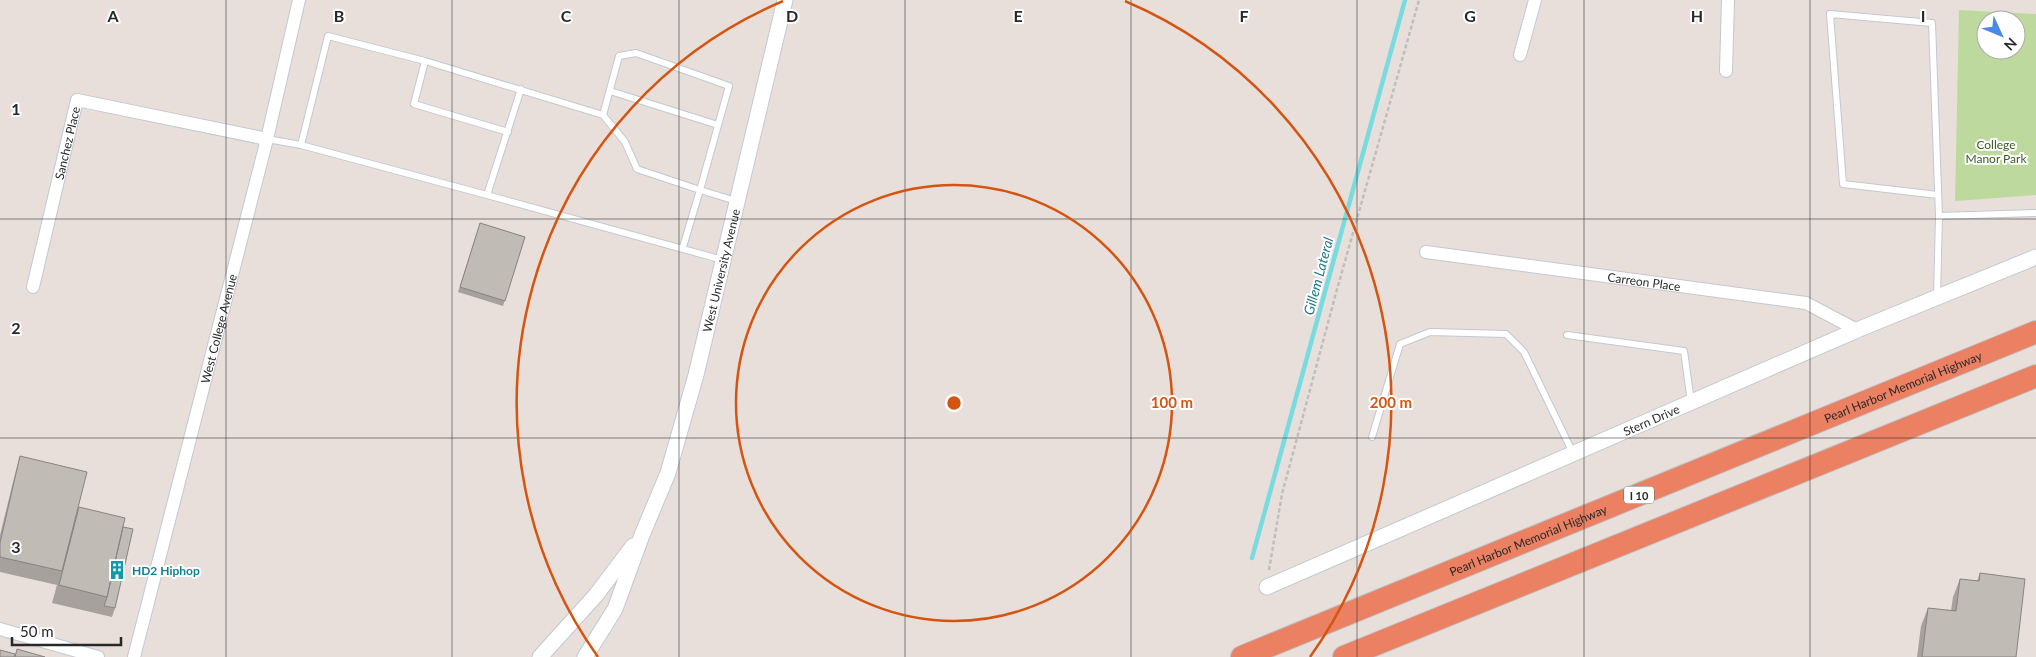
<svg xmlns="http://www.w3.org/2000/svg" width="2036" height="657" viewBox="0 0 2036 657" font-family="Lato,sans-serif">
  <rect width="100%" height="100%" fill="#e8dfdb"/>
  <path fill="#bed99d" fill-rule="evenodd" d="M1959,10L2036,14V195L1955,201ZM1986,20H2016V50H1986Z"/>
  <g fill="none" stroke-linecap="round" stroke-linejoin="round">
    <path stroke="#78dbe0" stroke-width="4.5" d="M1252,558L1405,0"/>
    <g stroke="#c3c8d0" stroke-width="8">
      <path id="service" d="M425,61L414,104L508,132
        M610,91L718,125
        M603,115L625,142L637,169L700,190L683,247
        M267,139L301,145L487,195L723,260
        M301,145L328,36L425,61L603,115L619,56L636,53L729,86L700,190L736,201
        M487,195L521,89
        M1938,195L1843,184L1830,14L1932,23L1939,216
        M1937,297L1939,216L2036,213
        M1567,335L1684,351L1691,402
        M1372,437L1400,344L1430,332L1506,334L1524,352L1573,453"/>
    </g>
    <g stroke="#c3c8d0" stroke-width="14">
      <g id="minor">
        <path d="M1520,55L1535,0"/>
        <path d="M1726,71L1728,0"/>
        <path id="s1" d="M1426,252L1806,303L1857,330"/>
        <path id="s2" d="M33,287L77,100L267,139"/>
        <path d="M0,629L98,657"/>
        <path id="s3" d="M134,657L267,139L299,0"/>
      </g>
    </g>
    <g stroke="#c3c8d0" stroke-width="17">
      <g id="tertiary">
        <path id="s4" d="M1267,587L1857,330L2036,257"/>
        <path d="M540,657L596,595L633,546"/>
        <path id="s5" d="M585,657L615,609L642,535L668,473L696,375L785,0"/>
      </g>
    </g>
    <g stroke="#bebebe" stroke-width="24">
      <g id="motorway">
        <path id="s6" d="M1242,657L2036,332"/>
        <path d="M1344,657L2036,376"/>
      </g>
    </g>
    <path stroke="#bebebe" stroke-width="2.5" stroke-dasharray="4 2.5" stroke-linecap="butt" d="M1269,570L1282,494L1336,293L1419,0"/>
    <use href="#service" stroke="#fff" stroke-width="6"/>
    <use href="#minor" stroke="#fff" stroke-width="12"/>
    <use href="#tertiary" stroke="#fff" stroke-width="15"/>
    <use href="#motorway" stroke="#eb8063" stroke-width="22"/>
  </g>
  <path fill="#a6a19d" d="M480,223L525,237L503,306L458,292Z
    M20,456L77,512L123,527L115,608L112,617L52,603L57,585L0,572V535L16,470Z
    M1980,573L2016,657H1917L1921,626L1928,608L1951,611L1953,597L1960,579L1977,581Z"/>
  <path fill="#c1bbb6" stroke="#87837f" d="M480,223L525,237L505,301L460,287Z
    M20,456L87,472L62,571L0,557V543Z
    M79,507L125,518L107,597L59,585Z
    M123,527L133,529L115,608L104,606L107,597Z
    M1980,573L2025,579L2016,657H1922L1928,608L1956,611L1960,579L1979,581Z
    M17,649L45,657H15Z
    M0,650L15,654L14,657H0Z"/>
  <path fill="none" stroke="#282828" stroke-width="1" stroke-opacity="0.55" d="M226,0V657M452,0V657M679,0V657M905,0V657M1131,0V657M1357,0V657M1584,0V657M1810,0V657M0,219H2036M0,438H2036"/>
  <g fill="none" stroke="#d5540f" stroke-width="2.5">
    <circle cx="954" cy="403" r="218"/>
    <path d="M598 657A437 437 0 0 1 783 1M1125 1A437 437 0 0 1 1310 657"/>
  </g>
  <defs>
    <g id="building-bare" transform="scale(1.5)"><path d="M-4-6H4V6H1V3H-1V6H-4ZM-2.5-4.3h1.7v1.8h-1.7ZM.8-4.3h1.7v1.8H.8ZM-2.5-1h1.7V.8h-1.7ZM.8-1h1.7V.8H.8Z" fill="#0f9aa8" stroke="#fff" stroke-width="2.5" paint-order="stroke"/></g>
  </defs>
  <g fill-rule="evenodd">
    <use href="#building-bare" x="117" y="570"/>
  </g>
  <g text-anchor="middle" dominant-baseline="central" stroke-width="4" stroke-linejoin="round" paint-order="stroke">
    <rect fill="#fff" stroke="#686868" stroke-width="1" x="1624" y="486.5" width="30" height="17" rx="4"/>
    <g font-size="11" font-weight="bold" fill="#282828">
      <text x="1639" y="495">I 10</text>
    </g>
    <g font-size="12" fill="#282828" stroke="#fff">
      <text stroke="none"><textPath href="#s2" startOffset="148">Sanchez Place</textPath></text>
      <text stroke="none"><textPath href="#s5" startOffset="412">West University Avenue</textPath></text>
      <text stroke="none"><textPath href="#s1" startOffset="220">Carreon Place</textPath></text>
      <text stroke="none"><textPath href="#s3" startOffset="339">West College Avenue</textPath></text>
      <text stroke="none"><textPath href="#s6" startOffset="714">Pearl Harbor Memorial Highway</textPath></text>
      <text stroke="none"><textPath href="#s4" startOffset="419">Stern Drive</textPath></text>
      <text stroke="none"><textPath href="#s6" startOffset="309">Pearl Harbor Memorial Highway</textPath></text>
    </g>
    <g font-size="12" fill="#395b21" stroke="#fff">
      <text x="1996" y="144">College<tspan x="1996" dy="14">Manor Park</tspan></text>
    </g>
    <g font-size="12" font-weight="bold" fill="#0d838f" stroke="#fff" text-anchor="start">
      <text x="132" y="570">HD2 Hiphop</text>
    </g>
    <g font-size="14" font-style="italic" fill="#1c7a87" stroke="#fff">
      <text transform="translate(1318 276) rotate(-75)">Gillem Lateral</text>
    </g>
  </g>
  <g font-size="16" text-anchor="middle" font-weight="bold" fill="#282828" stroke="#fff" stroke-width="4" stroke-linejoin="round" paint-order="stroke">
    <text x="113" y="22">A</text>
    <text x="339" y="22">B</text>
    <text x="566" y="22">C</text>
    <text x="792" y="22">D</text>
    <text x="1018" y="22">E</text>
    <text x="1244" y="22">F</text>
    <text x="1470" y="22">G</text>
    <text x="1697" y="22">H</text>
    <text x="1923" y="22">I</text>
    <text x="16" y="115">1</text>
    <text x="16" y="334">2</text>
    <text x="16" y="553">3</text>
  </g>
  <circle cx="954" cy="403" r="8" fill="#d5540f" stroke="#fff" stroke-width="2.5"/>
  <g font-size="15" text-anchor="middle" font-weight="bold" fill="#d5540f" stroke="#fff" stroke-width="4" stroke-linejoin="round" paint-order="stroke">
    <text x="1172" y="408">100 m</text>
    <text x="1391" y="408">200 m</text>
  </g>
  <g transform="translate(2001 35) rotate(134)"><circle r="24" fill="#ffffff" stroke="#a9a9a9"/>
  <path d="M0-4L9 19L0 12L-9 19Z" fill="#4b89e5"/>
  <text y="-8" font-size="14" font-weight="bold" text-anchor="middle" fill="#282828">N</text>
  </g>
  <path d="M12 637v8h109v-8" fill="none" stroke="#282828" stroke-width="2.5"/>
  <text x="20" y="637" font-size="15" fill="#282828" stroke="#ffffff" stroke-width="4" paint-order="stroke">50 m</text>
</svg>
